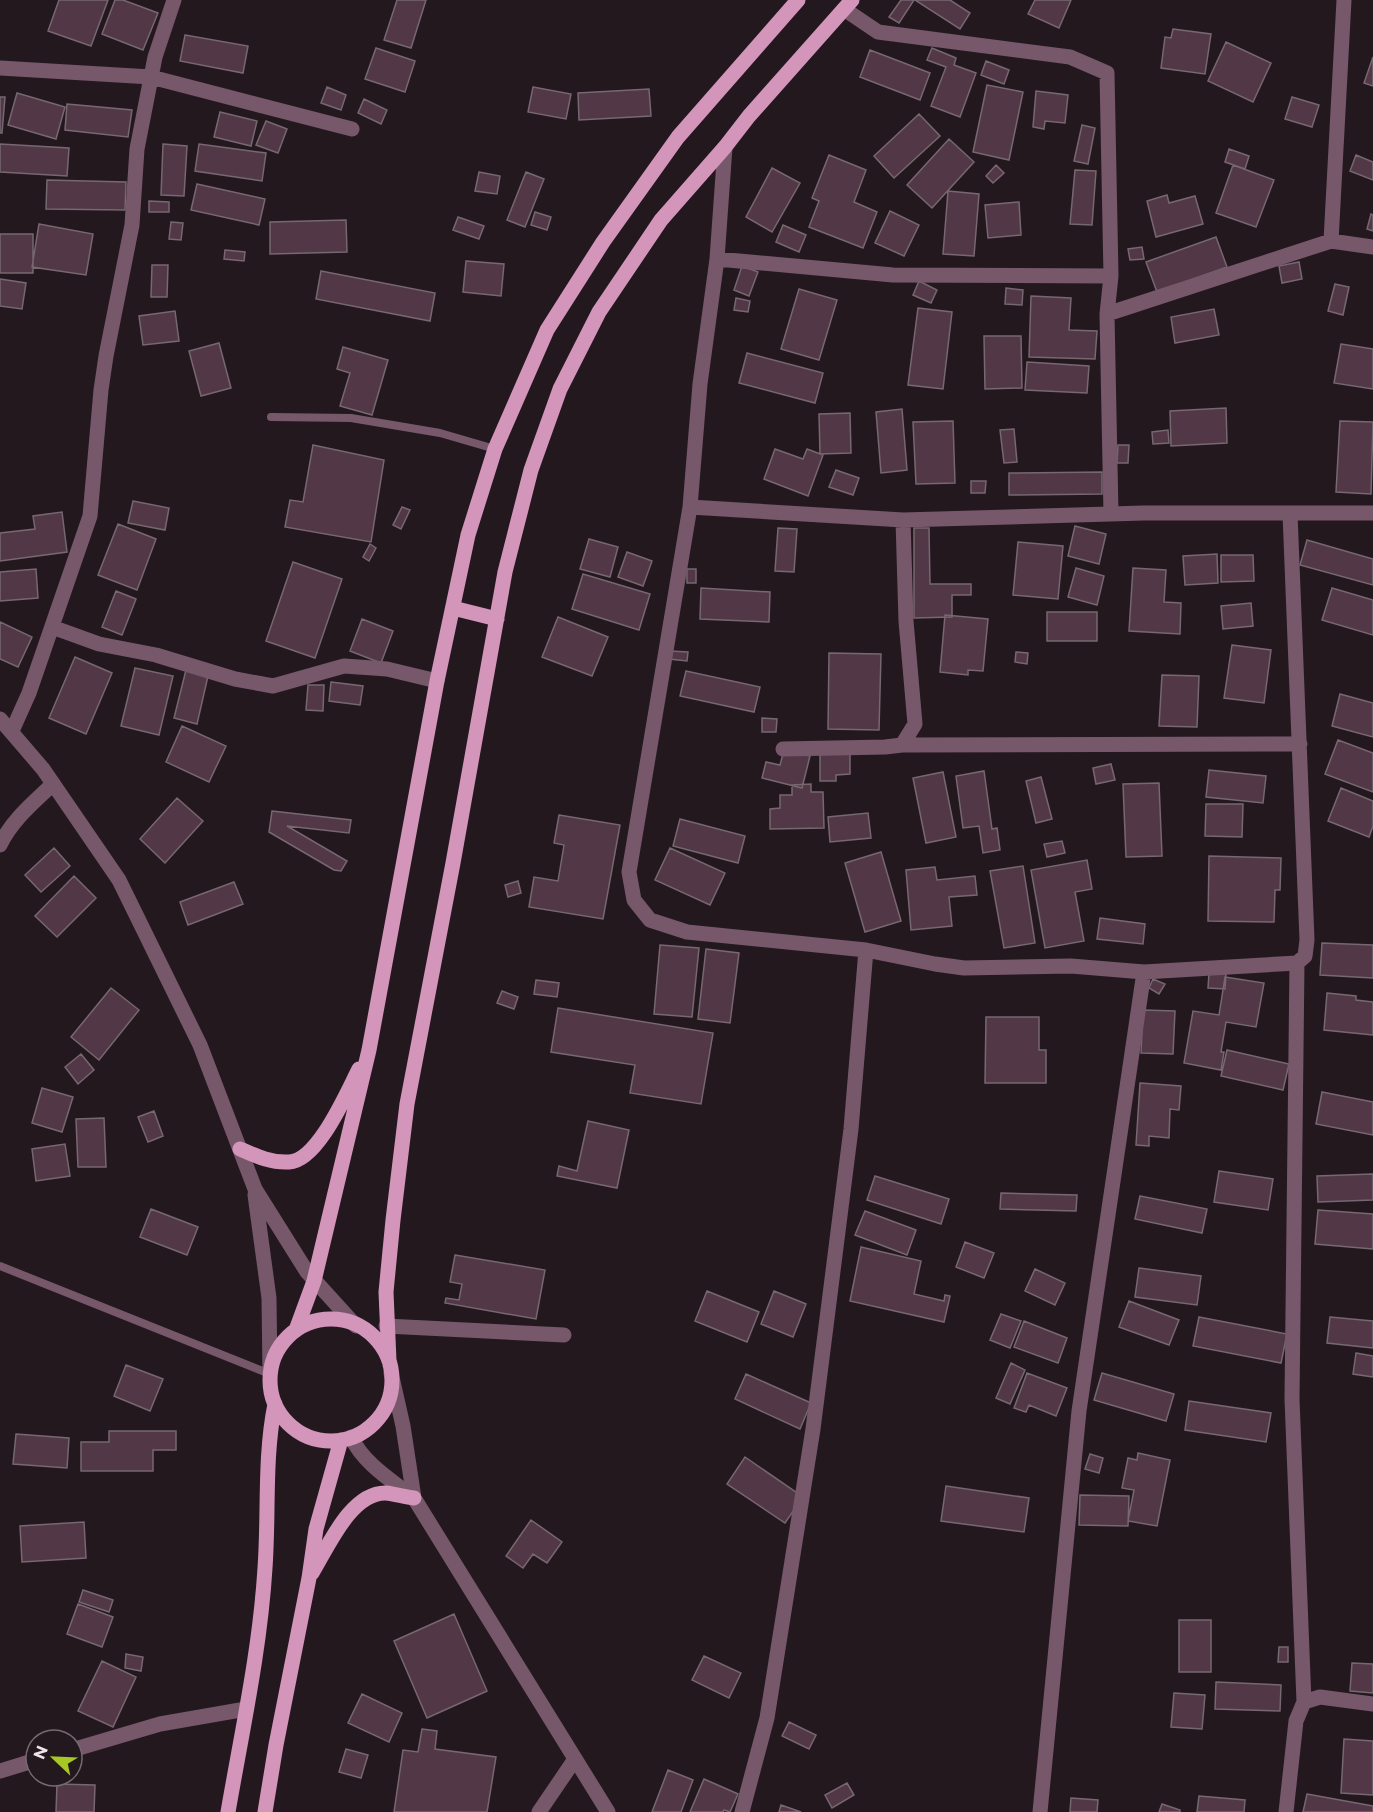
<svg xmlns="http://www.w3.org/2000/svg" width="1373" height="1812" viewBox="0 0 1373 1812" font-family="Montserrat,sans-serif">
  <rect width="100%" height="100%" fill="#24181f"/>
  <path fill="#523747" stroke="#766770" stroke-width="1.5" d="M59,0H108L91,46L48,31Z
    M115,0H123L158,13L143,50L102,34Z
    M397,0H426L411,48L384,40Z
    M901,0H914L899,23L889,17Z
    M915,0H950L970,13L960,29Z
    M1035,0H1071L1059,28L1028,14Z
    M1173,29L1211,34L1205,74L1161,68L1165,37L1171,38Z
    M185,35L248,46L243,73L180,61Z
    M1226,42L1271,63L1253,102L1208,81Z
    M376,48L415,61L405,92L365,79Z
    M932,48L956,58L954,65L976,73L960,117L931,106L946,67L927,60Z
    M870,50L930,73L920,100L860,77Z
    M1373,57V86L1364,83Z
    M986,61L1009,70L1004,84L981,75Z
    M987,85L1023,92L1009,160L973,152Z
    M327,87L346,95L341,110L321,103Z
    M533,87L571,94L566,119L528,112Z
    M649,89L651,116L579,120L578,93Z
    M1036,91L1068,95L1065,123L1045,121L1044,129L1033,127Z
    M17,93L65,107L56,139L8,125Z
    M0,97H5L2,133H0Z
    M1292,97L1319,105L1312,127L1285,119Z
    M364,99L387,110L381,124L358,113Z
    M67,104L132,110L128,137L65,130Z
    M220,112L257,121L251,146L214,137Z
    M919,114L940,136L894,178L874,156Z
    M266,121L287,129L278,153L256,145Z
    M1082,125L1095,128L1088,164L1074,161Z
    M949,139L974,162L932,208L907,185Z
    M0,144L69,148L67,176L0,172Z
    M163,144L187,146L184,196L161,195Z
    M199,144L266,153L262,181L195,171Z
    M1229,149L1249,156L1245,169L1225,162Z
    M829,155L866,170L854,202L877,212L863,248L809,227L819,201L812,198Z
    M1356,155L1373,162V180L1350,171Z
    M996,165L1004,173L993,183L986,176Z
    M1233,165L1274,180L1256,227L1216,213Z
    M772,168L800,183L772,232L746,217Z
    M1075,170L1096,171L1092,225L1070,224Z
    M479,172L500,176L497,194L475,191Z
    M526,172L544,179L525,227L507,220Z
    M47,180L126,182L125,210L46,209Z
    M197,184L265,199L259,225L191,210Z
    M948,191L979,194L974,256L943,254Z
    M1167,195L1169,203L1195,196L1203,224L1156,237L1147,201Z
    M149,201L169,202V212H149Z
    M1019,202L1021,235L988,238L985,205Z
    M890,211L919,225L904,256L875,243Z
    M535,212L551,217L547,230L531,225Z
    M1371,214L1373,215V231L1367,229Z
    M458,217L484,226L479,239L453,230Z
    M346,220L347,252L270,254V222Z
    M171,222L183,223L181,240L169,239Z
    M39,224L93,234L86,275L32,267Z
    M783,225L806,235L799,252L776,242Z
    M0,234H33V273H0Z
    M1216,237L1227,267L1157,292L1146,262Z
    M1142,247L1144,259L1130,260L1128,249Z
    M225,250L245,252L244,261L224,259Z
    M466,261L504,264L501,296L463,292Z
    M1299,262L1302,279L1282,283L1279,266Z
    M152,265H168L167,297H151Z
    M742,266L758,272L749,296L734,290Z
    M321,271L435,293L430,321L316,299Z
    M0,279L26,283L22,309L0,306Z
    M919,281L937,290L931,303L913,295Z
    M1335,284L1349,287L1343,315L1328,311Z
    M1006,288L1023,290L1022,305L1005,304Z
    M799,289L837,300L819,360L781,349Z
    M1031,296L1071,298L1069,330L1097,331L1095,359L1029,357Z
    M736,298L750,301L748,312L734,310Z
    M918,308L952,312L943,389L908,385Z
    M1214,309L1219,335L1175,343L1171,317Z
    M175,311L179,341L143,345L139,316Z
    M984,336H1021L1022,388L985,389Z
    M219,343L231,388L201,396L189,351Z
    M1341,344L1373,349V389L1334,383Z
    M343,347L388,360L372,415L340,406L350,373L337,369Z
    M747,353L823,373L815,403L739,383Z
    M1027,362L1089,366L1087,393L1025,390Z
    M1226,408L1227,443L1171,446L1170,411Z
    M902,409L907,470L881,473L876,412Z
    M850,413L851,453L820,454L819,414Z
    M953,421L955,483L916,484L913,422Z
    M1340,421L1373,422L1371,494L1336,492Z
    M1014,429L1017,462L1004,463L1000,430Z
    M1168,430L1169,443L1153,444L1152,432Z
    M313,445L384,460L371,542L285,527L290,500L303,502Z
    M1118,445H1129L1128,463H1117Z
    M775,449L803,459L807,449L823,455L808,496L764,479Z
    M836,470L859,478L853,495L829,487Z
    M1102,472V494L1009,495V473Z
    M971,481H986L985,493H971Z
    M133,501L169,508L165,530L128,523Z
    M402,507L410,510L401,529L393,525Z
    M62,512L67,552L0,561V533L35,529L33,516Z
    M118,524L156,539L137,590L98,575Z
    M1075,526L1106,534L1099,564L1068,556Z
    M778,528L797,529L794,572L775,571Z
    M914,528H929L930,584H971V595H952V617L914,618Z
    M589,539L618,547L610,577L580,569Z
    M1307,540L1373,559V585L1300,565Z
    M1018,542L1063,546L1058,599L1013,595Z
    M370,544L376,548L369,561L363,557Z
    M627,552L652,561L643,586L618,577Z
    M1217,554L1218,583L1185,585L1183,556Z
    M1221,555H1253L1254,581L1221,582Z
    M293,562L342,579L315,658L266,641Z
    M1076,568L1104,576L1097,605L1068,597Z
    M1133,568L1166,570L1164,602L1181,603L1180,634L1129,631Z
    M36,569L38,598L0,601V572Z
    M687,569H696V583H687Z
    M583,574L650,594L639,630L572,609Z
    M701,588L770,592L769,622L700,619Z
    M1332,588L1373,600V635L1322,620Z
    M116,591L136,599L122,635L102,627Z
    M1251,603L1253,626L1223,629L1221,606Z
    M1047,612H1097V641H1047Z
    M945,615L988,619L983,671L968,670V675L940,672Z
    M558,617L608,637L592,676L542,657Z
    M362,619L393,631L381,663L350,651Z
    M0,622L32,637L18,667L0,659Z
    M1232,645L1271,650L1264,703L1224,698Z
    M670,651L688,652L687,661L669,659Z
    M1016,652L1028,653L1027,664L1015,662Z
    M829,653L881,654L879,730L828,729Z
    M75,657L112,673L86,734L49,718Z
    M135,668L173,676L159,735L121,726Z
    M186,670L208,676L197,724L174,718Z
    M686,671L760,687L754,712L680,696Z
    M1162,675L1199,676L1197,727L1159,726Z
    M331,682L363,686L360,705L329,701Z
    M308,685H324L323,711L306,710Z
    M1340,694L1373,703V737L1332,726Z
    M762,718L777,719L776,732H762Z
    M182,726L226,746L209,782L166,762Z
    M1338,740L1373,753V792L1325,774Z
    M784,750L810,756L802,788L762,778L766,762L780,765Z
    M850,751V774L836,775V781H820V752Z
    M1111,764L1115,780L1096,784L1093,768Z
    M1209,770L1266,776L1263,803L1206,797Z
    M984,771L992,829L997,828L1000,850L983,853L979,826L963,828L956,776Z
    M943,772L956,837L926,843L913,778Z
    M1041,777L1052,819L1036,823L1026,781Z
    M1159,783L1162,856L1126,857L1123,784Z
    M811,784V792H823L824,828L770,829V809L780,808V795H792V785Z
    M1341,788L1373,801V826L1369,837L1328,821Z
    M177,798L203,821L165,863L140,839Z
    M1206,804H1243L1242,837L1205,836Z
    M272,811L351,820L349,833L287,826L347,861L341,871L334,870L269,832Z
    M868,813L871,838L830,842L828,817Z
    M559,815L620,825L603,919L529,907L534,877L558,881L564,845L554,843Z
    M680,819L745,836L738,863L673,846Z
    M1062,841L1065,853L1047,857L1044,844Z
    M54,848L70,866L41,892L25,875Z
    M670,848L725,873L710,905L655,880Z
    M881,852L901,921L865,932L845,863Z
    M1209,856L1281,858L1280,890H1275L1274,922L1208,921Z
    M1087,860L1092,889L1075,892L1084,941L1045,948L1031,870Z
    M1023,866L1035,943L1004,948L990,871Z
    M935,867L937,880L975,876L977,895L949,897L952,926L911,930L906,870Z
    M74,876L96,898L57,937L35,916Z
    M518,881L521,893L508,897L505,885Z
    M234,882L243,904L188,925L180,902Z
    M1100,918L1145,924L1143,944L1097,939Z
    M1322,943L1373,945V978L1320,975Z
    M660,945L699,948L692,1017L654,1014Z
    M706,949L739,953L730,1023L698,1019Z
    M1209,973L1226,974L1225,989L1208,988Z
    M1225,977L1264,983L1256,1027L1226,1022L1221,1052H1224L1221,1070L1184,1063L1193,1011L1219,1015Z
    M1153,979L1165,984L1159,994L1149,988Z
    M536,980L559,983L557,997L534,994Z
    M111,988L139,1010L99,1060L71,1037Z
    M502,991L518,997L514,1009L497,1003Z
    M1327,993L1356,996V1000L1373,1002V1035L1324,1030Z
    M558,1008L713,1033L701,1104L630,1093L635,1065L551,1052Z
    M1143,1010L1175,1011L1173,1054L1141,1053Z
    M986,1017H1039V1050H1046V1083H985Z
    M1227,1050L1289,1064L1283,1090L1221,1076Z
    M81,1054L94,1070L78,1084L65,1067Z
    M1140,1083L1181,1086L1179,1110L1170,1109L1169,1138L1149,1136V1146L1136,1145Z
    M42,1088L73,1097L62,1132L32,1123Z
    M1322,1092L1373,1102V1135L1316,1124Z
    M154,1111L163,1136L148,1142L138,1117Z
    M104,1118L106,1167H78L76,1119Z
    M588,1121L629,1130L617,1188L557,1176L559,1166L577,1171Z
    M65,1144L70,1176L36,1181L32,1149Z
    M1219,1171L1273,1179L1268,1210L1214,1202Z
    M1373,1174V1200L1318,1202L1317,1176Z
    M875,1176L949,1199L941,1224L867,1200Z
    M1001,1193L1077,1195L1076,1211L1000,1209Z
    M1140,1196L1207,1209L1202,1233L1135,1219Z
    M151,1209L198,1227L187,1255L140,1237Z
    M1318,1210L1373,1214V1249L1315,1244Z
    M865,1211L916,1230L907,1255L855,1235Z
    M965,1242L994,1253L984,1278L956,1267Z
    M861,1247L921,1261L914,1294L944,1301L945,1295L950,1296L944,1322L850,1301Z
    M455,1255L545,1270L536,1319L445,1303L446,1298L459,1300L462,1284L450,1282Z
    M1139,1268L1201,1276L1197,1305L1135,1297Z
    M1035,1269L1065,1283L1055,1305L1025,1291Z
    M707,1291L759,1312L747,1342L695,1321Z
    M774,1291L806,1304L793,1337L761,1324Z
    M1129,1301L1179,1320L1169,1345L1119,1327Z
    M1001,1314L1021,1321L1010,1348L990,1340Z
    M1199,1317L1287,1334L1281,1363L1193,1346Z
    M1330,1317L1373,1321V1348L1327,1343Z
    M1024,1321L1067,1338L1058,1363L1014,1347Z
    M1356,1353L1373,1356V1377L1353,1374Z
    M1011,1363L1025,1370L1010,1404L996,1398Z
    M126,1365L163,1379L150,1411L114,1396Z
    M1027,1373L1067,1388L1056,1416L1029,1405L1026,1412L1014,1408Z
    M1102,1373L1174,1394L1166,1421L1094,1400Z
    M746,1374L811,1403L800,1429L735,1399Z
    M1189,1401L1271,1413L1266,1442L1185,1430Z
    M109,1431H176V1450H153V1471H81V1442H109Z
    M16,1434L69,1438L67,1468L13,1464Z
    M1138,1453L1170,1460L1157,1526L1128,1521L1134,1490L1122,1488L1128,1458L1137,1460Z
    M1090,1454L1103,1458L1099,1473L1085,1469Z
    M745,1457L803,1497L785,1523L727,1484Z
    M946,1486L1029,1498L1024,1532L941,1521Z
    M1080,1495L1129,1496L1128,1526L1079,1525Z
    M531,1520L562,1542L547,1563L533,1554L523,1568L506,1556Z
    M84,1522L86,1558L22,1562L20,1526Z
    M83,1590L113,1600L109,1612L79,1602Z
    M78,1604L113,1617L102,1647L67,1634Z
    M454,1614L487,1691L427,1718L394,1641Z
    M1179,1620H1211V1672H1179Z
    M1279,1647H1288V1662H1278Z
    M126,1654L143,1657L141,1671L125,1668Z
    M704,1656L741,1673L729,1698L692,1680Z
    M102,1661L136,1677L113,1727L78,1711Z
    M1352,1663L1373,1664V1693L1350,1691Z
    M1216,1682L1281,1685L1280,1711L1215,1709Z
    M1174,1693L1205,1695L1202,1729L1171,1727Z
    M362,1694L402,1713L389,1742L348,1723Z
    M789,1722L816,1735L809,1749L782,1736Z
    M422,1729L437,1731L435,1749L496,1757L487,1812H394L403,1750L418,1752Z
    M1344,1739L1373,1741V1795L1341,1793Z
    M346,1749L368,1755L361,1778L339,1772Z
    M668,1770L693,1780L681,1812H652Z
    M704,1779L738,1794L730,1812L724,1810L723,1812H690Z
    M847,1783L854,1795L832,1808L825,1795Z
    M57,1784L95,1785L94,1812H56Z
    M1307,1794L1373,1806V1812H1303Z
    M1199,1796L1245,1800L1244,1812H1197Z
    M1071,1798L1098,1800L1097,1812H1070Z
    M1162,1804L1180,1810V1812H1159Z
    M781,1805L801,1812H779Z"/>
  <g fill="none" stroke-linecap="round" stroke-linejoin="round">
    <path stroke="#77586b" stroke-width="8" d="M271,417L351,418L440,433L495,449
      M0,1266L270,1374"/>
    <path stroke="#77586b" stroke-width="15" d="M844,9L878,32L1070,57L1107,73L1111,276L1107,314L1111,514
      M0,68L151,77L352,129
      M725,147L717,259L700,384L690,507L629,872L634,900L650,920L687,932L866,950L935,964L964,968L1071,966L1144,972L1297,963L1305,956L1307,940L1290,514
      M1331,241L1344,0
      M717,259L893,275L1111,276
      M1107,314L1331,241L1373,247
      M690,507L903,520L1144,513H1373
      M52,627L99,644L156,655L235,679L273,686L344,666L387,669L437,681
      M12,731L29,693L90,516L101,390L106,356L132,225L137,149L155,57L174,0
      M902,745L1300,744
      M783,749L885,747L902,745L915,724L906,621L903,520
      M0,845C12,820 33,803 53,784
      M1297,963L1292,1399L1304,1702
      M386,1326L564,1335
      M72,1750L160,1724L246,1709
      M0,1771L36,1760
      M539,1812L575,1759
      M742,1812L767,1718L813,1429L851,1129L866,950
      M1040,1812L1079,1411L1144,972
      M1286,1812L1296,1721L1304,1702L1320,1697L1373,1704"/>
    <path stroke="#77586b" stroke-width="15" d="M0,719L43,769L119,880L200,1045L255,1189L307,1272L356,1326
      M255,1195L269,1298L270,1374
      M391,1373L403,1426L414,1498
      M351,1437C364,1464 391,1480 414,1498L608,1812"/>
    <path stroke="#d495bb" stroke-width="15" d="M453,608L497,619
      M240,1149C256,1156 271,1163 289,1162C318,1161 347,1092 359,1069
      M270 1380a61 61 0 1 1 122 0a61 61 0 1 1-122 0Z
      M296,1330L314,1281L369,1050L437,681L468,535L495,449L547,330L603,242L678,137L798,0
      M389,1361L386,1292L393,1220L407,1104L453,863L505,572L531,470L560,389L599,312L661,220L725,147L749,116L852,0
      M312,1573C328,1547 351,1492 386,1493C395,1494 405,1497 414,1498
      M228,1812C242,1731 260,1650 265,1568C269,1513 264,1458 275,1404
      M265,1812L276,1745L309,1578L316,1529L341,1440"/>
  </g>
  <g transform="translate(54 1758) rotate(293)"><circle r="28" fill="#24181f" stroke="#756a70" stroke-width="1.5"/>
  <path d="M0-4.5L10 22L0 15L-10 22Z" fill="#a5c824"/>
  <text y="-9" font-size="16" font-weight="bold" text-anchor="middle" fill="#eee5ea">N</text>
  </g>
</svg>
